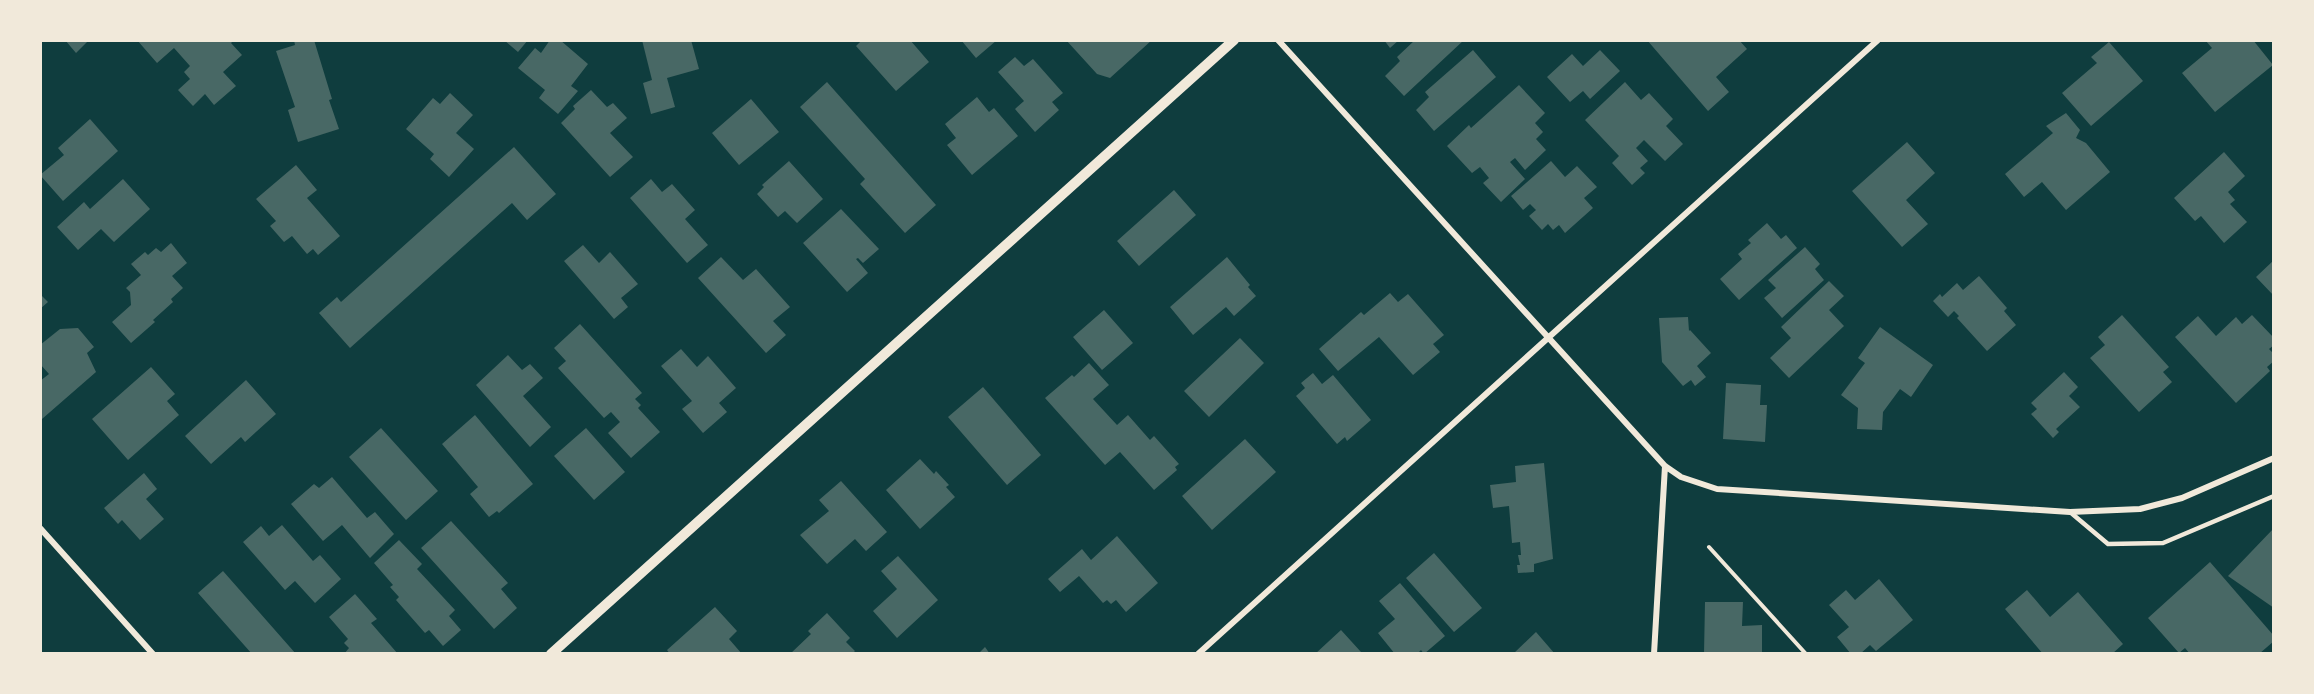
<svg xmlns="http://www.w3.org/2000/svg" width="2314" height="694" viewBox="0 0 2314 694" font-family="'Noto Sans',sans-serif">
  <rect width="100%" height="100%" fill="#0f3d3e"/>
  <path fill="#486865" d="M65,40H89L76,53Z
    M137,40H234L231,43L242,55L223,72L236,86L214,105L205,94L193,106L178,90L190,79L184,72L190,66L174,48L157,63Z
    M294,40H314L332,99L329,100L339,129L298,142L288,110L295,107L276,51L295,45Z
    M504,40H528L518,52Z
    M550,40H560L588,64L571,86L578,91L558,114L539,98L545,90L518,68L535,48L541,53Z
    M642,40H691L699,69L667,78L675,107L651,114L643,83L652,80Z
    M862,40H910L929,62L896,91L856,46Z
    M961,40H997L976,58Z
    M1066,40H1152L1110,78L1097,74Z
    M1384,40H1399L1390,48Z
    M1415,40H1464L1404,96L1385,76L1400,61L1397,57Z
    M1647,40H1739L1747,49L1716,77L1729,92L1708,111Z
    M2205,40H2253L2273,65L2215,112L2182,73L2212,48Z
    M2109,42L2143,81L2091,126L2062,93L2097,63L2091,57Z
    M1473,50L1496,77L1434,131L1416,110L1429,97L1425,92Z
    M1600,50L1620,71L1590,99L1583,91L1570,102L1547,77L1572,54L1583,66Z
    M1015,57L1024,66L1033,59L1063,93L1052,102L1059,110L1035,132L1015,109L1024,101L998,72Z
    M827,82L936,205L905,233L860,184L865,179L800,107Z
    M1625,82L1641,100L1649,93L1673,119L1666,126L1683,144L1665,161L1644,140L1636,148L1648,161L1640,168L1645,173L1632,185L1612,163L1619,156L1585,120Z
    M1519,85L1545,113L1535,123L1543,132L1536,139L1546,150L1525,170L1515,158L1510,162L1525,179L1501,202L1483,183L1489,178L1480,167L1472,173L1447,146L1469,125L1471,128Z
    M591,90L607,107L613,103L627,118L610,133L633,157L610,177L561,123L575,109L573,106Z
    M450,93L473,115L456,133L474,149L449,177L430,159L434,154L406,129L433,98L440,104Z
    M977,97L989,112L994,108L1018,136L972,175L947,145L956,138L945,124Z
    M751,99L779,132L739,165L712,133Z
    M2066,113L2080,130L2076,138L2086,143L2110,172L2066,210L2042,182L2024,197L2005,174L2053,133L2046,126Z
    M90,119L118,151L63,201L40,175L64,155L58,148Z
    M1907,142L1935,173L1906,200L1928,224L1902,247L1852,191Z
    M514,147L556,194L527,220L512,203L350,348L319,313L337,297L341,302Z
    M2224,152L2245,176L2228,192L2235,200L2230,204L2247,222L2224,243L2201,216L2195,221L2174,198Z
    M789,161L823,199L797,223L785,211L778,217L757,194L764,187L762,185Z
    M1551,161L1565,177L1577,166L1597,187L1584,198L1593,208L1565,233L1559,225L1553,230L1548,224L1542,230L1529,216L1536,210L1530,204L1523,210L1511,196Z
    M296,165L317,190L307,198L340,236L318,255L313,249L307,254L292,236L284,242L270,226L276,221L256,199Z
    M123,179L150,209L114,242L101,229L78,250L57,227L84,202L90,209Z
    M651,179L662,192L672,184L695,210L685,219L708,245L687,263L630,198Z
    M1174,190L1196,215L1139,266L1117,241Z
    M841,209L879,249L863,263L858,258L856,259L868,273L847,292L803,243Z
    M1767,223L1781,239L1786,235L1797,248L1739,300L1720,279L1742,259L1738,254L1751,243L1748,240Z
    M171,243L187,263L172,276L183,288L171,299L173,302L153,320L155,322L131,343L112,322L131,305L130,292L126,288L141,275L131,264L145,252L148,255L156,248L161,252Z
    M583,245L599,263L610,252L638,284L621,298L628,307L614,319L564,261Z
    M1805,247L1820,264L1815,269L1824,280L1782,318L1764,298L1776,288L1768,280Z
    M721,257L743,280L756,269L790,307L773,321L786,335L766,353L698,278Z
    M1227,257L1250,285L1248,287L1256,296L1234,316L1226,307L1193,335L1170,307Z
    M2274,260V296L2256,277Z
    M1979,276L2007,308L2004,311L2016,325L1987,351L1957,318L1959,316L1954,311L1948,317L1933,301L1940,294L1942,297L1957,283L1963,290Z
    M1829,281L1844,296L1829,310L1844,326L1789,378L1770,358L1791,338L1781,327Z
    M1390,293L1398,302L1408,294L1444,335L1433,344L1440,352L1413,375L1379,337L1338,371L1319,349L1361,312L1364,315Z
    M40,294L48,302L40,309Z
    M1104,310L1133,343L1102,370L1073,337Z
    M2122,315L2169,367L2163,372L2172,382L2139,412L2090,358L2105,345L2098,337Z
    M2252,315L2274,338V345L2269,349L2274,354V361L2267,367L2270,371L2236,403L2175,337L2198,316L2216,336L2236,317L2242,324Z
    M1688,317L1689,331L1690,330L1711,353L1697,366L1706,377L1695,386L1691,380L1683,386L1662,362L1659,318Z
    M580,324L642,393L635,399L641,405L638,408L660,432L631,458L608,433L620,422L611,412L604,418L558,368L566,361L554,348Z
    M1880,327L1933,365L1911,397L1900,389L1883,412L1882,430L1857,429L1858,408L1841,395L1865,363L1858,358Z
    M78,328L94,347L87,353L96,372L42,419L40,381L49,374L40,364V345L60,329Z
    M1240,338L1264,363L1209,417L1184,391Z
    M681,349L697,367L708,356L736,388L719,403L727,412L703,433L682,409L692,401L661,366Z
    M508,355L522,370L530,364L543,378L523,396L551,427L530,447L476,385Z
    M1089,363L1109,385L1093,399L1117,425L1128,415L1150,440L1154,436L1179,464L1175,467L1177,470L1154,490L1120,452L1105,465L1045,398L1072,375L1074,377Z
    M151,367L175,394L167,401L179,415L128,460L92,419Z
    M2064,372L2078,387L2069,396L2080,407L2056,429L2059,432L2053,438L2031,414L2037,409L2031,403Z
    M1313,373L1322,384L1333,375L1371,420L1347,441L1345,437L1337,444L1296,396L1305,388L1301,383Z
    M246,380L276,414L245,442L241,437L211,464L185,436Z
    M1726,383L1761,385L1760,405H1767L1765,442L1723,439Z
    M983,387L1041,455L1007,485L948,417Z
    M475,415L533,484L499,513L497,511L489,517L470,494L478,487L442,444Z
    M381,428L438,491L406,520L349,457Z
    M586,428L625,472L594,500L554,456Z
    M1245,439L1276,472L1212,530L1182,496Z
    M920,459L934,474L936,471L949,485L946,487L955,497L920,529L886,490Z
    M1544,463L1553,559L1534,564V572L1518,573L1517,565H1520L1518,555H1521L1520,542L1512,543L1509,506L1493,508L1490,485L1516,482L1515,466Z
    M144,473L157,489L146,499L164,519L140,540L122,520L118,524L104,508Z
    M332,477L367,518L375,512L394,534L370,558L342,525L323,541L291,504L314,484L319,488Z
    M841,481L887,532L866,551L855,539L827,564L800,535L829,511L819,500Z
    M451,521L508,583L501,589L517,608L494,629L421,548Z
    M282,525L313,561L320,555L341,579L315,603L295,581L285,590L243,542L261,526L269,536Z
    M2274,528V608L2228,576Z
    M1117,536L1158,583L1126,612L1116,600L1111,604L1107,600L1103,603L1079,576L1060,592L1048,579L1082,549L1091,560Z
    M399,540L422,564L417,569L455,610L449,616L461,630L443,646L429,630L425,633L396,600L399,597L390,587L393,585L374,563Z
    M1434,553L1482,608L1454,632L1406,578Z
    M898,556L938,600L897,638L873,611L897,589L881,571Z
    M2210,562L2274,636V641L2259,654H2190L2185,648L2179,653L2148,618Z
    M223,571L296,654H252L198,593Z
    M1879,579L1913,620L1876,651L1870,645L1860,654H1851L1837,637L1849,627L1829,605L1846,590L1855,600Z
    M1400,583L1445,636L1424,654L1421,650L1417,654H1395L1378,633L1395,619L1379,601Z
    M2027,590L2050,617L2078,592L2123,644L2112,654H2043L2005,609Z
    M355,594L377,619L371,623L398,654H344L349,648L344,643L348,639L329,617Z
    M1705,602H1743L1742,626L1762,625V654H1704Z
    M715,607L737,631L729,639L742,654H670L667,650Z
    M827,613L850,638L846,642L855,651L852,654H790L811,634L808,631Z
    M1341,630L1361,652L1359,654H1315Z
    M1536,632L1555,654H1513Z
    M985,647L990,654H978Z"/>
  <g fill="none" stroke-linecap="round" stroke-linejoin="round">
    <path stroke="#f1e9da" stroke-width="4" d="M1709,547L1806,654"/>
    <path stroke="#f1e9da" stroke-width="4.5" d="M2070,512L2108,544L2163,543L2274,496"/>
    <path stroke="#f1e9da" stroke-width="6" d="M1278,40L1665,466L1681,477L1717,489L2070,512L2140,509L2182,498L2274,458
      M40,528L153,654
      M1198,654L1878,40
      M1654,654L1665,466"/>
    <path stroke="#f1e9da" stroke-width="10" d="M551,654L1234,40"/>
  </g>
  <rect width="2314" height="694" fill="none" stroke="#f1e9da" stroke-width="84"/>
</svg>
